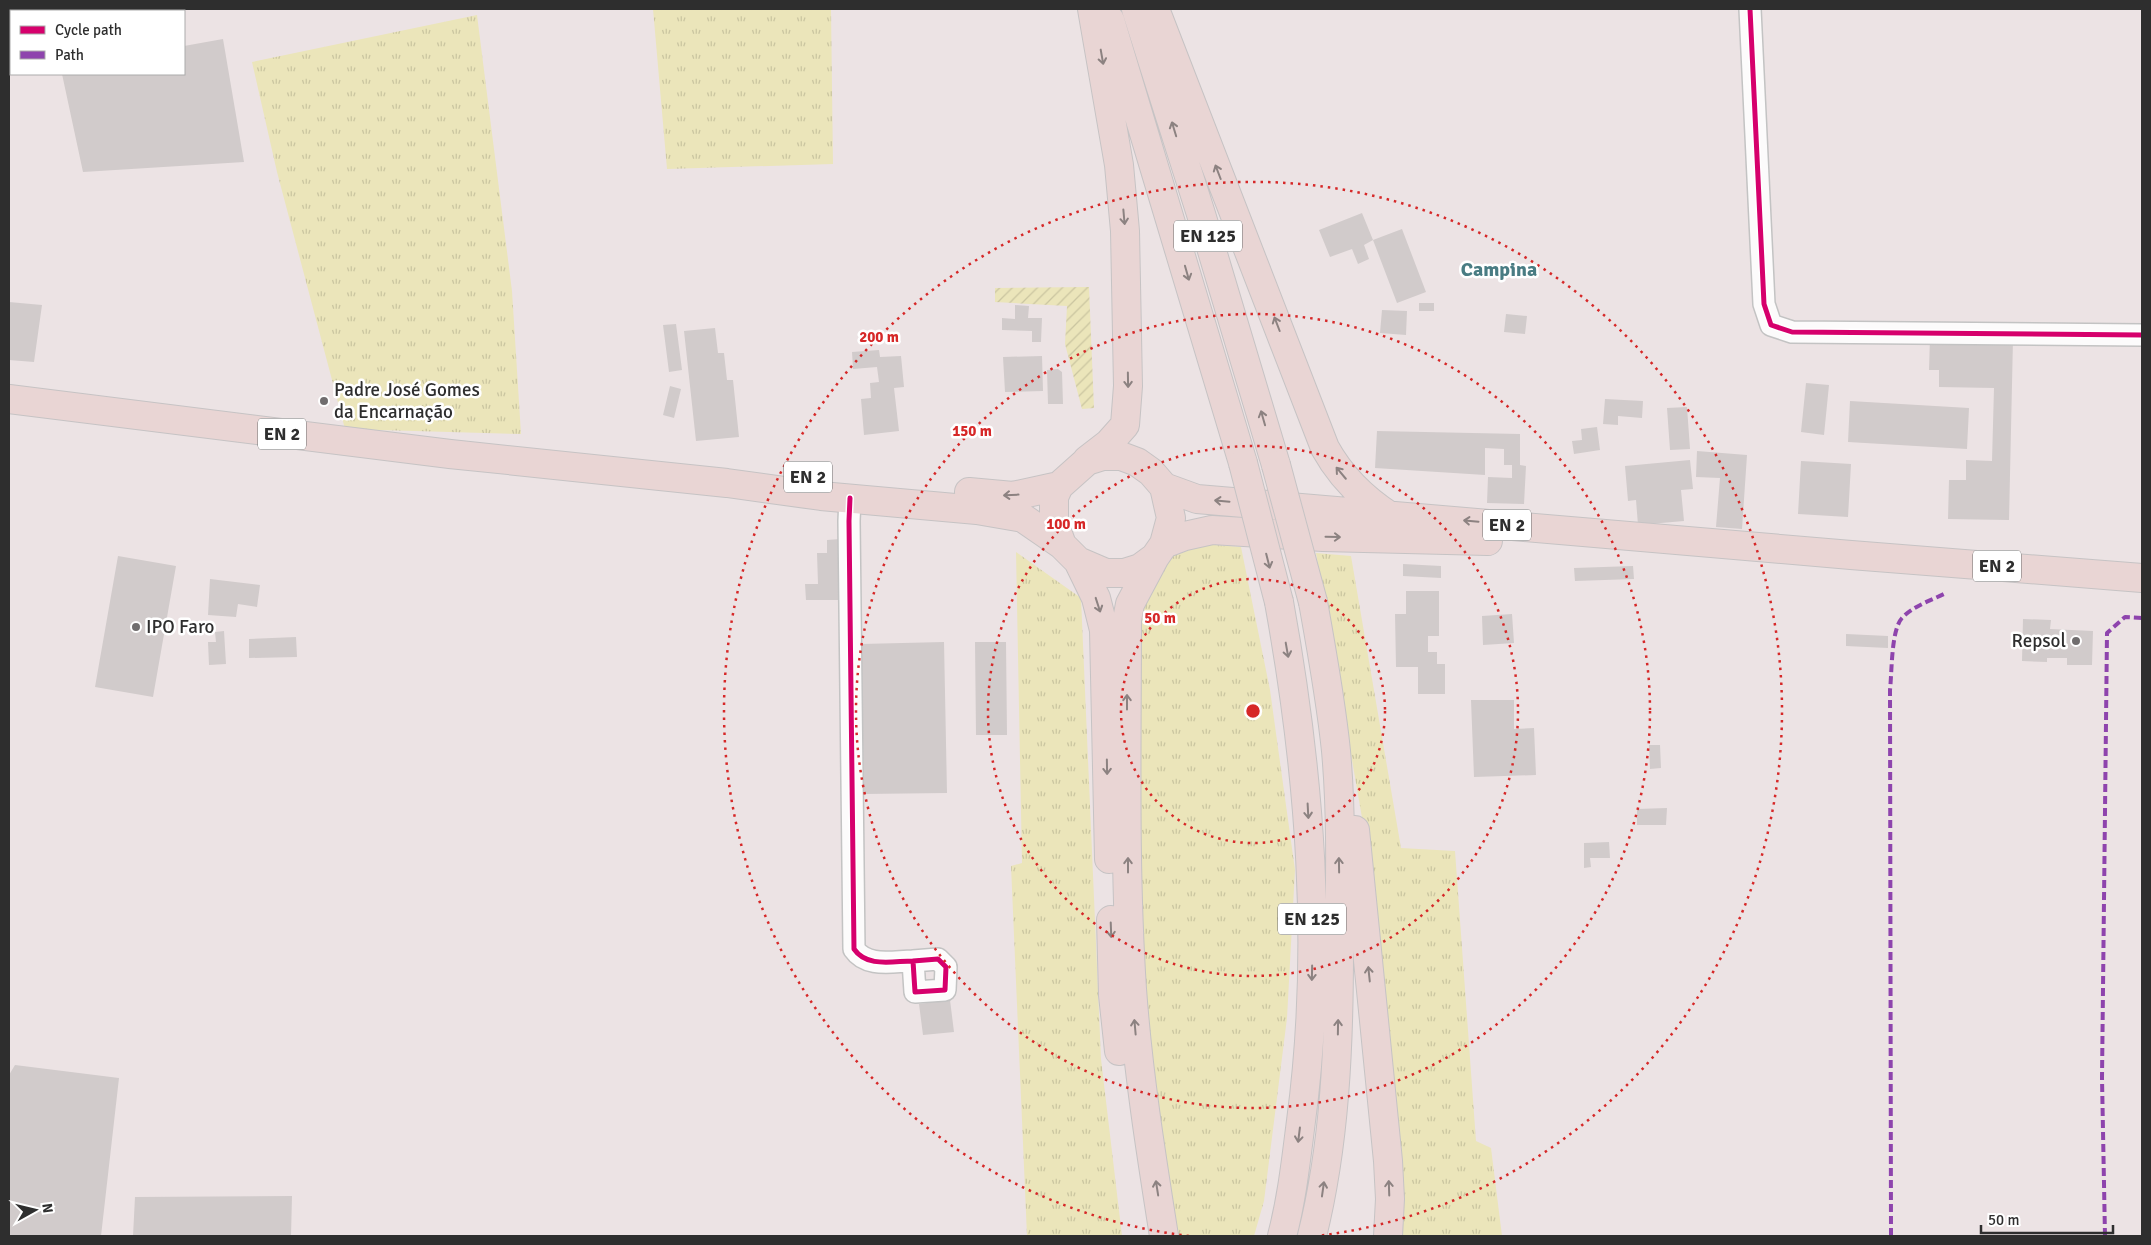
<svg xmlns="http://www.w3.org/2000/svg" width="2151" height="1245" viewBox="0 0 2151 1245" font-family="Signika,sans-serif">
  <defs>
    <pattern id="grass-tufts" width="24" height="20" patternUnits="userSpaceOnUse" patternTransform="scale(1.25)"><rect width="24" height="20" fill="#ebe5ba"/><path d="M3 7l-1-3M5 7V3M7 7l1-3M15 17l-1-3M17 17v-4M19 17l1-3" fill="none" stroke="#cac5a0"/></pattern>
    <pattern id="garden-furrows" width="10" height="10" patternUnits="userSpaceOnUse" patternTransform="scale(1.25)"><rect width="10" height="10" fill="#ebe5ba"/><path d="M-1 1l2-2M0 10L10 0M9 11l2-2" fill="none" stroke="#cac5a0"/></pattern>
  </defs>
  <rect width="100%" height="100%" fill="#ece3e4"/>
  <path fill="url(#grass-tufts)" d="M653,9H831L833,164L667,169Z
    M477,15L512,291L521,434L345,429L277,172L252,62Z
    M1203,544L1241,547L1270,690L1295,870L1287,1018L1264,1201L1254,1236H1174L1138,965V630L1146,590L1175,553Z
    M1016,552L1081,598L1101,1059L1122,1236H1027L1011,866L1022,863Z
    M1316,553L1351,556L1401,848L1455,851L1476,1141L1491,1148L1502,1236H1400L1365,835Z"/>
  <path fill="url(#garden-furrows)" d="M1089,287L1094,408L1082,409L1065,344L1067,306L995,302V288Z"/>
  <path fill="#d1cbcb" d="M223,39L244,162L83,172L62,74H184V46Z
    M1362,213L1373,240L1364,245L1369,259L1358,264L1352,249L1330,257L1319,230Z
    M1402,229L1426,292L1397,303L1373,240Z
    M9,302L42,305L34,362L9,360Z
    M1419,303H1434V311H1419Z
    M1015,305L1029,306L1028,318H1042L1041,342H1032V331L1002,330V318L1015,319Z
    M1382,310L1407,311L1406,335L1380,333Z
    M1506,314L1527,316L1525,334L1504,332Z
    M676,324L682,370L669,372L663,325Z
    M715,328L718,353H724L727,380H733L739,437L696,441L684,331Z
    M1930,337L2013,339L2009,520L1948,519L1949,480H1966V460L1992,461L1994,388L1939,387V370H1929Z
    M879,350L880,357L901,356L904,387L894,388L899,431L864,435L861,399L871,398L870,383L879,382L877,367L853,369L852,352Z
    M1042,356L1043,391L1005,392L1003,357Z
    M1058,369L1062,372L1063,404H1048L1047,370Z
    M1806,383L1829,385L1824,435L1801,432Z
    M670,386L681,389L674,418L663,415Z
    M1605,399L1643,401L1642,418L1618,416V425L1603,424Z
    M1850,401L1969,408L1967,449L1848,442Z
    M1687,407L1690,449L1670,450L1667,408Z
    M1597,427L1600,450L1574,454L1572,441L1582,440L1581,429Z
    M1377,431L1520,434V465L1526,466L1524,504L1487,503L1488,477L1512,478V465H1504V449L1485,448V475L1375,468Z
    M1697,451L1747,455L1742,529L1716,527L1720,478L1696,477Z
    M1690,460L1693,489L1681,490L1684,521L1638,525L1636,500L1628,501L1625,466Z
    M1801,461L1851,464L1848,517L1798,514Z
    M840,539L842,600H806L805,584H818L817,553H827V540Z
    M118,556L176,566L153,697L95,687Z
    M1403,564L1441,566V578L1403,576Z
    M1633,566L1634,579L1575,581L1574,568Z
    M210,579L260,585L257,607L238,604L236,617L208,615Z
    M1406,591H1439V636H1428V652H1437V664H1445V694H1418V667H1396L1395,614H1406Z
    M1512,614L1514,643L1483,645L1482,616Z
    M2023,619L2051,620L2050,629L2093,631L2092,665H2067V658H2047V662L2022,661Z
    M224,631L226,664L209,665L208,642H216L215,632Z
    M1846,634L1888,636V648L1846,646Z
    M296,637L297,657L249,658V639Z
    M944,642L947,793L864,794L861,644Z
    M975,642H1006L1007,735H976Z
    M1471,700H1514V729L1534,728L1536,775L1474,777Z
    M1649,745H1660L1661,768L1650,769Z
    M1667,808L1666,825H1637V809Z
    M1609,842L1610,858H1590L1591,867L1584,868V843Z
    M950,1000L954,1032L923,1035L919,1004Z
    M15,1065L119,1078L101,1236H9V1075Z
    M292,1196L291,1236H133L135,1197Z"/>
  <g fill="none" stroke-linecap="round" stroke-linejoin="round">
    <g stroke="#c3c3c3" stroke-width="24">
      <path id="street" d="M1750,9L1764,304L1771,325L1792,332L2142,335
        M850,498L849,521L854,949C867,968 893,961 913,961L915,992L945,990L946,967L938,959L913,961"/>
    </g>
    <g stroke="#c6c3c4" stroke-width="30">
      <path id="primary" d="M1136,9L1201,214L1276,465
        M1155,9L1325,448C1341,477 1362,498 1390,516
        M1110,20L1243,463
        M9,399L450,454L727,483L821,496L977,510L1023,518L1062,545L1078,561L1106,573H1124L1140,568L1155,557L1164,544L1171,518L1164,487L1151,472L1137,462L1121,456H1103L1087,461L1059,486L1054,497V523L1062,545
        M1087,460L1109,443L1125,425L1128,386L1125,231L1119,165L1092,9
        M1164,487L1197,499L1851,555L2142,578
        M969,492L1013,496L1059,486
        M1164,544L1185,536L1212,530L1323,537L1488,541
        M1155,557L1130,604L1127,620C1127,743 1124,866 1132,989C1138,1072 1151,1154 1164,1236
        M1078,561L1096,598L1104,630L1109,859
        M1279,602C1310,773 1324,948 1301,1121C1296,1160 1292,1198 1282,1236
        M1355,830L1388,1161L1390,1199L1388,1236
        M1111,920L1113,995L1119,1051
        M1312,1236C1335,1144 1339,1046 1339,951C1340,885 1342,817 1336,751C1331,701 1322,652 1313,602"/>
    </g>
    <use href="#street" stroke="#fcfbfb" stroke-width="21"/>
    <use href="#primary" stroke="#e9d5d4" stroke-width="28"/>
    <g stroke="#c6c3c4" stroke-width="30" stroke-linecap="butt">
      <path id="primary-bridge" d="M1243,463L1279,602
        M1276,465L1313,602"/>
    </g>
    <use href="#primary-bridge" stroke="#e9d5d4" stroke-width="28"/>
    <path stroke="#8e44ad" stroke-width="4" stroke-dasharray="8 4" stroke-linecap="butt" d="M1891,1236L1890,690C1892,672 1891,630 1902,618C1913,606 1932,600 1946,593
      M2105,1236L2102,1078L2107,633L2125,617L2142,618"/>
    <g stroke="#fff" stroke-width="8">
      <path id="cycleway" d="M1750,9L1764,304L1771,325L1792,332L2142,335
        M850,498L849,521L854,949C867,968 893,961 913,961L915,992L945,990L946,967L938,959L913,961"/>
    </g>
    <use href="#cycleway" stroke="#d6006c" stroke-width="5"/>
  </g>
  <defs><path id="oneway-shaft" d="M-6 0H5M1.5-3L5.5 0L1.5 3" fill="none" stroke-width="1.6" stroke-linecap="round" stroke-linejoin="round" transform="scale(1.25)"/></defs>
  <g stroke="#8c8281">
    <use href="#oneway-shaft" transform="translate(1102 57) rotate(80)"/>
    <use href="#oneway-shaft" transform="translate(1174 129) rotate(-107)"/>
    <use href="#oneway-shaft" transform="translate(1218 172) rotate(-111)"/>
    <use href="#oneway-shaft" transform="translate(1124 217) rotate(85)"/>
    <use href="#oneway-shaft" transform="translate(1187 273) rotate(74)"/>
    <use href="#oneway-shaft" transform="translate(1277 324) rotate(-111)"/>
    <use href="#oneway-shaft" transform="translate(1128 380) rotate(89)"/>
    <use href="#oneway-shaft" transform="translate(1263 418) rotate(-106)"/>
    <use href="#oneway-shaft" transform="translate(1341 473) rotate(-130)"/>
    <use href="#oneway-shaft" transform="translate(1011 495) rotate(177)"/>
    <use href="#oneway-shaft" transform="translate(1222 501) rotate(-175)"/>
    <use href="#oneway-shaft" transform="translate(1471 521) rotate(-175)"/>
    <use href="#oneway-shaft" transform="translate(1333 537) rotate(1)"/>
    <use href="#oneway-shaft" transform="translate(1268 561) rotate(76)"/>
    <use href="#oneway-shaft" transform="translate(1098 605) rotate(72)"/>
    <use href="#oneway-shaft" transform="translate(1287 650) rotate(80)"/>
    <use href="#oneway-shaft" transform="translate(1127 702) rotate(-90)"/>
    <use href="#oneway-shaft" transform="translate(1107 767) rotate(89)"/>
    <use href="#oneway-shaft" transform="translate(1308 811) rotate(87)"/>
    <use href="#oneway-shaft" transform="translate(1128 865) rotate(-90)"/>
    <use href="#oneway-shaft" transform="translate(1339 865) rotate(-91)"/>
    <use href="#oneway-shaft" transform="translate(1111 930) rotate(88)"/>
    <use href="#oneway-shaft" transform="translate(1312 973) rotate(91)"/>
    <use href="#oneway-shaft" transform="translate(1369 974) rotate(-96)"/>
    <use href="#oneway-shaft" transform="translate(1135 1027) rotate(-95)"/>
    <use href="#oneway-shaft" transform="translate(1338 1027) rotate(-89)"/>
    <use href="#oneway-shaft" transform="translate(1299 1135) rotate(97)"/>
    <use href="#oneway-shaft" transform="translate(1157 1188) rotate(-99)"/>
    <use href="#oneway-shaft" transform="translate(1389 1188) rotate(-92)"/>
    <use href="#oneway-shaft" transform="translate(1323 1189) rotate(-82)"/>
  </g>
  <g fill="none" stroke="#d62828" stroke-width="2.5" stroke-dasharray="2.5 5">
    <circle cx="1253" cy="711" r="132"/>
    <circle cx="1253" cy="711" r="265"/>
    <circle cx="1253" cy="711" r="397"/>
    <path d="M1189 1236A529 529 0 1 1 1317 1236"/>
  </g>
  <g fill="#706d6e" stroke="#fff" stroke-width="2">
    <circle cx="324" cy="401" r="5"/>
    <circle cx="136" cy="627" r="5"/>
    <circle cx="2076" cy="641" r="5"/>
  </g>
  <g text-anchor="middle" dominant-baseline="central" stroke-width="5" stroke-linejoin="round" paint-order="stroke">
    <g fill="#fff" stroke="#6d6d6d" stroke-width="1">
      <rect x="1174" y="220.5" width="68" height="31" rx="4"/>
      <rect x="258" y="418.5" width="48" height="31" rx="4"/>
      <rect x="784" y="461.5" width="48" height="31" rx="4"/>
      <rect x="1483" y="509.5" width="48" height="31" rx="4"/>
      <rect x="1973" y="550.5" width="48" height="31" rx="4"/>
      <rect x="1278" y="903.5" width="68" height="31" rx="4"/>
    </g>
    <g font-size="18" font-weight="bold" fill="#2e2e2e">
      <text x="1208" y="236">EN 125</text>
      <text x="282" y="434">EN 2</text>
      <text x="808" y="477">EN 2</text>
      <text x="1507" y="525">EN 2</text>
      <text x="1997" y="566">EN 2</text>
      <text x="1312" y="919">EN 125</text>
    </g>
    <g font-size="19" fill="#2e2e2e" stroke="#fff" text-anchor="start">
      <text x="334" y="390">Padre José Gomes<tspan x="334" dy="22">da Encarnação</tspan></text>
      <text x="146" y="627">IPO Faro</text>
      <text x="2066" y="641" text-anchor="end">Repsol</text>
    </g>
    <g font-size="20" font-weight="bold" fill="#497c83" stroke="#fff">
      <text x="1499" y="269">Campina</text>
    </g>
  </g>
  <circle cx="1253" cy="711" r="8" fill="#d62828" stroke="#fff" stroke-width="2.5"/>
  <g font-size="15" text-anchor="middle" font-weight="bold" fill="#d62828" stroke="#fff" stroke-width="5" stroke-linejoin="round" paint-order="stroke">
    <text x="879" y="342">200 m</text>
    <text x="972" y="436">150 m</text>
    <text x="1066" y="529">100 m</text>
    <text x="1160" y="623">50 m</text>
  </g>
  <rect width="2151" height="1245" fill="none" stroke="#2e2e2e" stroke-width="20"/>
  <rect x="10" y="10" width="175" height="65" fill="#ffffff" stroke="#ababab"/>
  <rect x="20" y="26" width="25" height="8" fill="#d6006c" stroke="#ababab"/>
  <text x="55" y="35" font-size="15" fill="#2e2e2e">Cycle path</text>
  <rect x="20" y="51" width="25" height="8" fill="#8e44ad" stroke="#ababab"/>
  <text x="55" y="60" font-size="15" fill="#2e2e2e">Path</text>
  <g transform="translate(35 1210) rotate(82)" stroke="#ffffff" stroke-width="4" paint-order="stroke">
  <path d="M0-4L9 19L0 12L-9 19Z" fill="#2e2e2e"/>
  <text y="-8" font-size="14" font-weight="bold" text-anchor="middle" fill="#2e2e2e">N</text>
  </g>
  <path d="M1981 1225v8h132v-8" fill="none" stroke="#2e2e2e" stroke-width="2.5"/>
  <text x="1988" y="1225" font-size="15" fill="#2e2e2e" stroke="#ffffff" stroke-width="4" paint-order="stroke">50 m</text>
</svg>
